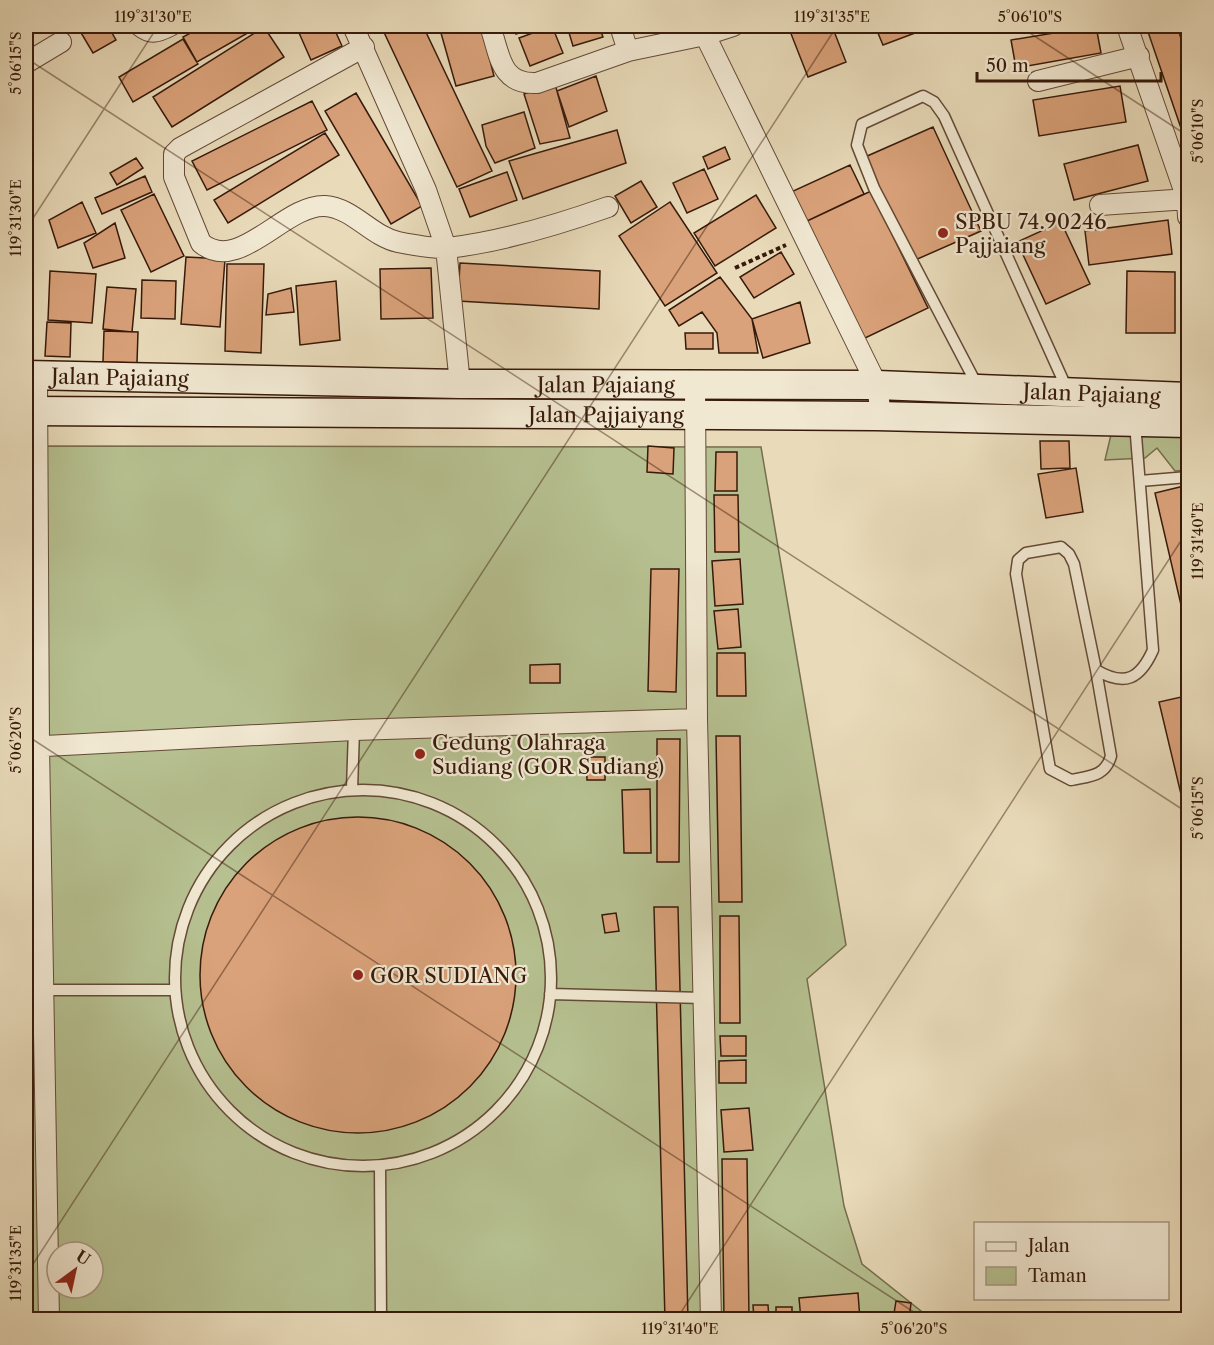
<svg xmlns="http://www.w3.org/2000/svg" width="1214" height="1345" viewBox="0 0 1214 1345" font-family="'Libre Caslon Text',serif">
  <rect width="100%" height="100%" fill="#e9dbba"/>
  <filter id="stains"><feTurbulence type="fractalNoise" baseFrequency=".00333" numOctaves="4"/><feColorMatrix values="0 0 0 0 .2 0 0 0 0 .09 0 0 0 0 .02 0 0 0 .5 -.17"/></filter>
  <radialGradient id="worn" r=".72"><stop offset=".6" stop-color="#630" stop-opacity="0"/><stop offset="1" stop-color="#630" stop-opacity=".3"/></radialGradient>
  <path fill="#b6c090" stroke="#766d4e" stroke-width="1.5" fill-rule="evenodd" d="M1114,422L1188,423V470L1175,471L1157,448L1145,458L1105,460Z
    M26,446L761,447L846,945L807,979L844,1206L862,1264L931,1319L26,1320ZM57,1252H93V1288H57Z"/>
  <path fill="#daa27a" stroke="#371a0b" stroke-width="1.5" d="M77,26H108L116,40L93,53Z
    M203,26H250L253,30L197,62L183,37Z
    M296,26H333L342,46L311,60Z
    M381,26H423L492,171L457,187Z
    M439,26H481L494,76L456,86Z
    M513,26H540L516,34Z
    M552,26L563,53L530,66L519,38Z
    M567,26H599L603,37L573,46Z
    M788,26H832L846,62L808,77Z
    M875,26H912L915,33L883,45Z
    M1096,26L1101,53L1016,68L1011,40Z
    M1146,26H1177L1188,60V129L1182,131Z
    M264,27L284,57L172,127L153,97Z
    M183,39L198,64L133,102L119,77Z
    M596,76L607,111L569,127L557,91Z
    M555,84L570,138L540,144L524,94Z
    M1120,86L1126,122L1039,136L1033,100Z
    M356,93L422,206L391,224L325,111Z
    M312,101L327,130L207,190L192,161Z
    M524,112L535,148L495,163L486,146L482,125Z
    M933,127L981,231L913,261L865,157Z
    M617,130L626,163L523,199L509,161Z
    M325,133L339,155L228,223L214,200Z
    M1138,145L1148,181L1074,200L1064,164Z
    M725,147L730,159L708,169L703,157Z
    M136,158L143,168L117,185L110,173Z
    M850,165L864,194L805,222L791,192Z
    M704,169L718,199L687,213L673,183Z
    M507,172L517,200L470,217L459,189Z
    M145,176L152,192L102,214L95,198Z
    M641,181L657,207L631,223L615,196Z
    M871,191L928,308L863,339L805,222Z
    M154,194L184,256L151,272L121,210Z
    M756,195L776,228L715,266L694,233Z
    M82,202L96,233L58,248L49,220Z
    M670,202L717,273L665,306L619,236Z
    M1168,220L1172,254L1089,265L1085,231Z
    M1061,222L1090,284L1046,304L1017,242Z
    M115,223L125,258L93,268L84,243Z
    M781,252L794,274L754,298L740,277Z
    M186,257L225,259L220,327L181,324Z
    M460,263L600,271L599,309L458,301Z
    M227,264H264L261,353L225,351Z
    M431,268L433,318L381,319L380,269Z
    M50,271L96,274L92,323L48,320Z
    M1127,271L1175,272V333H1126Z
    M720,277L752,319L758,353H719L717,333L702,312L679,326L669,310Z
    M142,280L176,281L175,319L141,318Z
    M336,281L340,340L300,345L296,286Z
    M107,287L136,289L132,332L103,329Z
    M291,288L294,312L266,315L268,294Z
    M800,302L810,343L763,358L752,319Z
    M47,322L71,323L70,357L45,356Z
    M104,331L138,332L137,363L103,362Z
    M685,333H713V349H686Z
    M1040,441H1069L1070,468L1041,469Z
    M648,446L674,448L673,474L647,472Z
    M716,452H737V491H715Z
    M1076,468L1083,512L1046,518L1038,474Z
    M1188,485V635L1155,493Z
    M714,495H738L739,552H715Z
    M740,559L743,604L715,606L712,561Z
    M651,569H679L676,692L648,691Z
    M738,609L741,647L718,649L714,611Z
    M717,653H745L746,696H717Z
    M560,664V683H530V665Z
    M1188,673V810L1185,811L1159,702L1186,696L1182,677Z
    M716,736H740L742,902H719Z
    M657,739H680L679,862H657Z
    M586,757H605V780H587Z
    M650,789L651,853H624L622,790Z
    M200 975a158 158 0 1 1 316 0a158 158 0 1 1-316 0Z
    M654,907H678L688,1320H665Z
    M616,913L619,931L605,933L602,915Z
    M720,916H739L740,1023H720Z
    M720,1036H746V1056H721Z
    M746,1060V1083H719V1061Z
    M749,1108L753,1150L724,1152L721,1110Z
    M722,1159H747L749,1320H724Z
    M858,1293L860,1320H801L799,1298Z
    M896,1301L911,1303L909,1320H893Z
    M753,1305H768L769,1320H754Z
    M776,1307H792V1320H776Z"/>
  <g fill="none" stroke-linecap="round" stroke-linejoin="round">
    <g stroke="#644a37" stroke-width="13">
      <path id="lane" d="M977,385L874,188L857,145L862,124L923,96L934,102L944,116L1067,389
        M1140,481L1188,477
        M1096,670L1111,756C1105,777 1089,776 1071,780L1050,769L1016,574L1018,560L1026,553L1061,547L1069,554L1074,564L1096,670C1125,687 1140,679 1153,650L1135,423
        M352,789L354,730
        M175 978a188 188 0 1 1 376 0a188 188 0 1 1-376 0Z
        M43,990H173
        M550,994L703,998
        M380,1167L381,1320"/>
    </g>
    <g stroke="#644a37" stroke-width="22">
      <path id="street" d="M140,26C151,35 158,32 170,26
        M353,26L426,190L446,248L460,384
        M490,26C500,55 500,85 537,83L628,51L705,35L733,26
        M620,26L628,51
        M1127,26L1187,199L1188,217
        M705,35L877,385L881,416
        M364,47L180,148L174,154V177L201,243C239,275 284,204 325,206C353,208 371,236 398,242C413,245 434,249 448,248C499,242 560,224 608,207
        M26,63L61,42
        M1038,81L1139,56
        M1100,205L1188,199
        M37,375L39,746L49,1320
        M695,385L697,719L711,1320
        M26,747L354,730L697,719"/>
    </g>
    <g stroke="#371a0b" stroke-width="31">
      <g id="secondary">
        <path id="s1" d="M26,375L460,384L877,385L1188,397"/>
        <path id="s2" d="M26,411L876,416L1188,423"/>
      </g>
    </g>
    <path stroke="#371a0b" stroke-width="4" stroke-dasharray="4.5 3" stroke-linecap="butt" d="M735,268L786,245"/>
    <use href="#lane" stroke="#f1e8d2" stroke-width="10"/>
    <use href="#street" stroke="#f1e8d2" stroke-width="20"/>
    <use href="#secondary" stroke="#f1e8d2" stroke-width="28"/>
  </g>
  <path fill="none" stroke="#371a0b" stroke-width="1.5" stroke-opacity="0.45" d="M1019,26L1188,136M26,58L1188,813M26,229L158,26M26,735L926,1320M26,1275L837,26M676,1320L1188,530"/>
  <g fill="#8f2418" stroke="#f1e8d2" stroke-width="2">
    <circle cx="943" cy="233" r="6"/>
    <circle cx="420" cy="754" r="6"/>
    <circle cx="358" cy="975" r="6"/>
  </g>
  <g text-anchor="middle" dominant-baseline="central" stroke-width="4.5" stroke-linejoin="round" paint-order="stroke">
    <g font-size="21" fill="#371a0b" stroke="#f1e8d2" text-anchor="start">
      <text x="955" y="221">SPBU 74.90246<tspan x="955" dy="24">Pajjaiang</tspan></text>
      <text x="432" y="742">Gedung Olahraga<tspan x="432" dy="24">Sudiang (GOR Sudiang)</tspan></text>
      <text x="370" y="975">GOR SUDIANG</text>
    </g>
    <g font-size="21" fill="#371a0b" stroke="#f1e8d2">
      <text stroke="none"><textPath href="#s1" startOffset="94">Jalan Pajaiang</textPath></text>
      <text stroke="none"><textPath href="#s1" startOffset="580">Jalan Pajaiang</textPath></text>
      <text stroke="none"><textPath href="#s1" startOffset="1066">Jalan Pajaiang</textPath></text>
      <text stroke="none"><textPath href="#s2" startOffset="580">Jalan Pajjaiyang</textPath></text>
    </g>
  </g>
  <rect width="1214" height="1345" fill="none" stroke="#e9dbba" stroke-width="66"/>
  <rect x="974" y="1222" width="195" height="78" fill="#f1e8d2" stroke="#a79682" stroke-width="1.5"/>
  <rect x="986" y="1242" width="30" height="9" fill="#f1e8d2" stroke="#a79682" stroke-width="1.5"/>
  <text x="1028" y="1252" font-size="18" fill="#371a0b">Jalan</text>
  <rect x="986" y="1267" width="30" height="18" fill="#b6c090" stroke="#a79682" stroke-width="1.5"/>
  <text x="1028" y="1282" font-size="18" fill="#371a0b">Taman</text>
  <g transform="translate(75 1270) rotate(33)"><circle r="28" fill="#f1e8d2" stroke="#a79682" stroke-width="1.5"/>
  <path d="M0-4.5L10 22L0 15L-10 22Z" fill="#8f2418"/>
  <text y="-9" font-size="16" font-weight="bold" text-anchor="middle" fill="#371a0b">U</text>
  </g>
  <path d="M977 72v9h184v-9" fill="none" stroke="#371a0b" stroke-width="3"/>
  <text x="986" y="72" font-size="18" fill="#371a0b" stroke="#f1e8d2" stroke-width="4.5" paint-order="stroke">50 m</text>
  <rect x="33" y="33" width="1148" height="1279" fill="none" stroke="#371a0b" stroke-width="2"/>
  <g font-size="15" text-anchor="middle" fill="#371a0b">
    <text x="153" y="22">119°31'30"E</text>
    <text x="832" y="22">119°31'35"E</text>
    <text x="1030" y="22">5°06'10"S</text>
    <text transform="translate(16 63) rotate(-90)" y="5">5°06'15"S</text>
    <text transform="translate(1198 131) rotate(-90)" y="5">5°06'10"S</text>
    <text transform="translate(16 218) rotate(-90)" y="5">119°31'30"E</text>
    <text transform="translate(1198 541) rotate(-90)" y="5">119°31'40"E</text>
    <text transform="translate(16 740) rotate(-90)" y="5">5°06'20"S</text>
    <text transform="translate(1198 808) rotate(-90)" y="5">5°06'15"S</text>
    <text transform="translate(16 1263) rotate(-90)" y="5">119°31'35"E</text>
    <text x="680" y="1334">119°31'40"E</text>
    <text x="914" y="1334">5°06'20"S</text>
  </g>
  <rect width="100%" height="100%" filter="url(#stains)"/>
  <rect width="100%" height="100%" fill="url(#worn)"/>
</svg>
